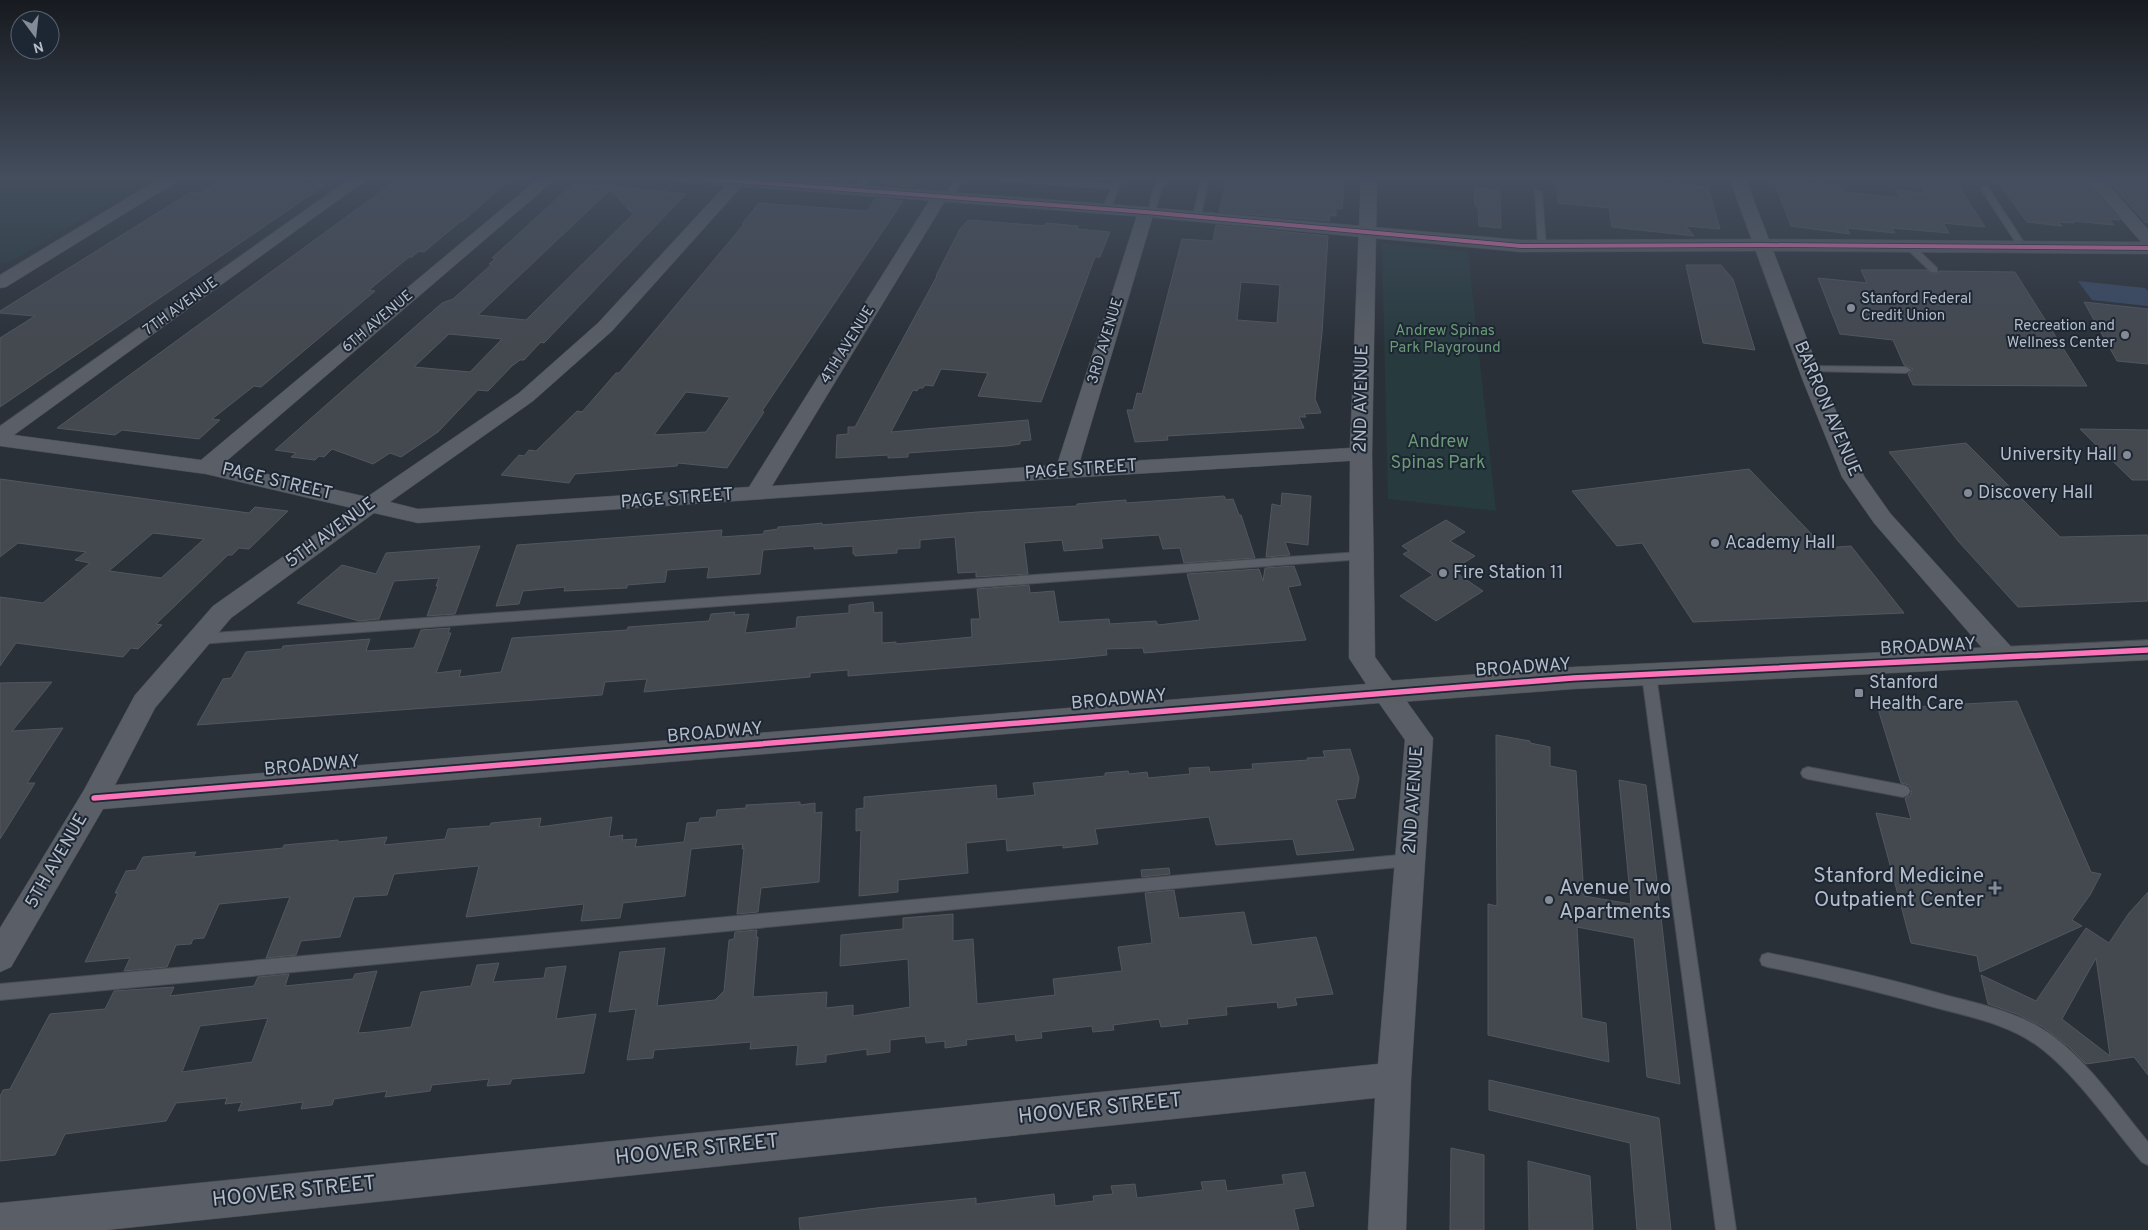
<svg xmlns="http://www.w3.org/2000/svg" width="2148" height="1230" viewBox="0 0 2148 1230" font-family="Overpass,sans-serif">
  <rect width="100%" height="100%" fill="#2a3038"/>
  <path fill="#273a3e" d="M3,177H153L10,262H0V179Z
    M1382,243L1468,252L1496,511L1388,499Z"/>
  <path fill="#384963" d="M2078,281L2145,288L2148,291V306L2092,300Z"/>
  <path fill="#444950" stroke="#52575f" fill-rule="evenodd" d="M244,177L325,185L0,407V338L35,316L0,313V311L191,192L199,193L223,179L240,180Z
    M401,177L511,179L463,221H461L424,252L419,251L412,257H409L369,290L375,291L261,387L254,386L212,419L220,420L199,439L122,430L115,435L57,428Z
    M891,177H919L912,187L885,185Z
    M1227,177H1338V180L1344,181L1342,209L1336,208V216L1330,215L1329,221L1219,212Z
    M1555,177H1602L1708,187L1720,229L1686,226L1694,236L1612,227L1609,208L1558,203Z
    M1916,177H1953L1985,227L1943,223L1949,233L1892,228L1895,233L1847,228L1850,234L1791,226L1773,180L1841,186L1844,192L1900,198L1895,190L1926,193Z
    M1994,177H2083L2120,220L2109,219L2114,225L2073,221L2074,223L2058,222L2062,226L2027,222Z
    M2105,177H2148V223L2145,222Z
    M573,184L607,187L605,185L686,194L544,343L541,342L524,360H520L512,366L488,391L478,390L438,432L401,457L390,453L373,464L332,449L324,457L319,456L315,460L291,457L296,453L275,450L442,303L453,299L492,264H489L496,258H492ZM610,190L633,214L526,320L478,315ZM449,334L502,339L470,372L414,367Z
    M1474,188L1500,190L1501,228L1479,226L1478,207L1475,206Z
    M876,198L903,201L762,411L764,412L727,468L678,463L677,466L575,474L569,483L501,475L519,455L524,456L529,450L536,451L577,411L582,412L616,373H619L642,346L744,224H742L759,203L867,211ZM686,392L730,397L706,432L654,435Z
    M968,220L1045,226L1046,223L1078,226L1077,229L1110,232L1100,257H1095L1041,402L978,396L988,373L941,369L933,386L925,385L923,388H919L917,391L913,390L891,432L1028,420L1031,440L1020,441V444L1007,446L908,453V457L888,458V455L836,458L837,435L848,434V427H855L937,276H936L960,229Z
    M1216,225L1328,236L1322,333L1315,399L1321,413L1304,414L1306,417H1299L1304,428L1167,436L1168,440L1135,442L1127,410H1133L1137,393L1142,394L1182,239L1213,241ZM1241,282L1280,285L1277,323L1237,320Z
    M1686,265H1721L1733,279L1755,350L1703,343Z
    M1861,270H1927L1931,274L1938,273L1939,271L2015,272L2087,386L1913,385L1908,374L1913,369L1904,365L1893,340L1840,334L1818,278L1867,283Z
    M2084,302L2148,309V364L2117,361Z
    M2080,429L2148,430V480H2132Z
    M1966,443L2060,537L2148,535V601L2018,607L1958,541L1889,452Z
    M1749,469L1825,548L1851,546L1904,613L1693,622L1642,543L1617,546L1572,491Z
    M0,479L249,513L255,507L288,511L249,549L239,548L232,555H228L156,624L162,625L138,649L131,648L123,657L16,643L0,666V597L43,603L90,563L75,560L86,552L18,543L0,557ZM153,533L204,539L161,578L109,571Z
    M1282,493L1311,496L1308,545L1285,542L1290,555L1266,557L1272,504L1281,506Z
    M1224,496L1226,500L1233,499L1239,515H1241L1255,558L1184,563L1180,548L1163,549L1159,535L1101,539L1103,548L1064,551L1062,540L1024,543L1028,574L976,577V572L958,573L955,537L920,540V548L897,549V553L855,556V554H853V546L814,549V546L763,550L760,574L707,578L709,567L667,570L665,582L627,585V588L564,591L565,587L523,591L519,604L496,606L517,545L722,530L721,537L764,534V531L778,529V527L803,525L822,523V525L977,512L1077,506V504L1112,501L1126,500V503Z
    M1446,520L1465,532L1450,541L1475,556L1452,570L1483,591L1436,621L1400,596L1433,575L1403,554L1409,551L1402,546Z
    M480,546L455,614L427,616L438,586H436L439,578L394,581L379,619L359,621L297,603L342,565L376,574L386,553Z
    M1294,566L1301,585L1288,587L1306,640L1144,653L1143,648L1106,649L1107,655L1067,659L848,676V670L810,673V677L644,692L647,679L605,682L602,695L197,725L223,679L231,678L246,652L282,649L283,646L370,639L366,651L414,648L421,630L450,628L448,633H451L436,673L461,670L459,677L501,672L512,638L627,630L628,627L709,621L711,614L735,612L734,615L749,614L745,633L796,628L797,617L849,613V605L873,602L874,613L882,612V643L896,642V644L972,637L971,619H980L977,589L1029,585L1030,593L1054,591L1059,622L1109,619L1110,624L1156,621L1158,625L1200,620L1187,574L1259,569L1263,581L1265,568Z
    M52,682L12,731L63,728L27,783H35L0,839V683Z
    M2017,701L2091,872L2101,874L2090,895L2072,920L2082,926L1980,972L1977,956L1911,943L1876,813L1911,819L1905,798L1910,796L1912,790L1909,785L1901,783L1878,709Z
    M1496,735L1530,741V743L1550,747V766L1576,771L1584,896L1631,904L1619,780L1646,785L1680,1084L1647,1077L1634,938L1577,927L1582,1018L1606,1023L1609,1062L1488,1035V904L1497,906Z
    M1350,749L1359,778L1355,798L1336,800L1354,850L1297,855L1293,839L1216,845L1209,817L1095,829L1098,844L1063,848V845L1007,851L1006,839L966,843L968,873L898,880V892L859,896L861,830L856,831V809L864,808V797L996,785L997,799L1035,795L1033,783L1105,776V773L1128,771L1129,774L1147,772L1148,778L1190,774L1189,768L1209,767L1210,772L1253,769L1252,764L1308,760L1307,758L1325,757L1323,751Z
    M800,802V805L815,803V813L822,812L819,882L761,888L758,912L737,914L744,848L742,849L743,844L691,849L685,896L623,903L620,918L581,921L584,904L466,917L479,866L394,874L387,895L354,897L340,937L301,941L296,955L266,958L290,897L219,904L204,938L193,939L191,944L176,945L167,967L124,971L130,958L85,962L118,893H115L126,871L136,870L143,857L196,852L193,857L283,848L284,845L338,840V842L387,837L384,845L445,839L448,829L490,826L491,823L541,818L539,827L612,817L609,837L623,835L622,840L637,839L635,847L684,842L687,823L699,822L700,818L716,817L717,810L746,808V805Z
    M1169,868L1170,874L1142,877L1141,870Z
    M1174,890L1179,918L1244,912L1252,945L1316,937L1333,994L1295,998L1297,1005L1278,1008L1277,1002L1226,1007L1227,1015L1187,1019L1188,1024L1161,1027L1159,1019L1113,1025L1114,1030L1093,1032L1092,1026L1041,1032L1042,1038L1016,1041L1015,1034L966,1040L967,1045L945,1048V1041L926,1043L925,1036L890,1040V1052L867,1055V1049L826,1055V1062L796,1065L798,1045L750,1049L751,1042L654,1050L653,1058L627,1060L636,1009L609,1012L620,952L665,948L657,1006L715,1000L724,991L729,940L734,939L735,932L757,930L756,937H758L753,997L827,992L826,1008L853,1005V1016L910,1007L908,959L840,966L841,935L903,929V918L953,914V941L973,939L977,1004L1055,995L1053,979L1122,971L1118,947L1152,943L1145,893Z
    M2148,892V1075L2134,1057L2086,1064L2069,1047L2043,1027L2017,1014L1988,1004L1981,975L2036,1001L2086,928L2109,943L2129,913ZM2096,958L2110,1056L2062,1019Z
    M499,963L493,982L544,978L546,968L566,966L556,1019L596,1014L584,1073L512,1079L510,1084L487,1086L489,1079L432,1085L430,1091L385,1097L387,1091L334,1099L332,1105L301,1109L303,1102L238,1111L242,1102L225,1104L227,1098L176,1103L166,1121L65,1134L55,1155L0,1161V1096L3,1090L10,1089L50,1014L105,1009L114,991L174,987L170,996L254,986L258,977L289,974L285,986L353,979L355,974L377,971L358,1033L371,1032L411,1027L421,992L471,986L477,965ZM268,1018L252,1062L182,1072L200,1026Z
    M1489,1080L1659,1118L1671,1230H1637L1630,1143L1489,1110Z
    M1451,1148L1484,1155V1230H1450Z
    M1528,1161L1590,1176L1593,1230H1529Z
    M1305,1172L1314,1206L1294,1209L1299,1230H800L799,1218L876,1208L976,1198V1204L1054,1194L1055,1206L1094,1201L1093,1196L1113,1194L1111,1186L1135,1184L1137,1198L1203,1190L1201,1182L1225,1180L1227,1191L1284,1184L1282,1175Z"/>
  <g fill="none" stroke-linecap="round" stroke-linejoin="round">
    <g stroke="#484c53" stroke-width="2">
      <path id="lane" d="M817,177H825L820,188H817L813,186Z
        M864,177H872L861,191H855L854,189Z
        M956,177H964L952,199H946L945,197Z
        M978,177H1015L1113,184L1116,177H1124L1110,209L1106,211L1102,209L1111,189L982,179Z
        M1162,177H1172L1162,188L1155,212L1148,214L1152,192Z
        M1198,177H1207L1209,179L1201,216L1197,218L1193,216L1201,180Z
        M1982,187H1988L2027,247L2026,249H2020L1981,189Z
        M1535,190L1542,192L1546,246L1542,249L1538,246Z
        M1906,244H1912L1937,268V272H1931L1906,248Z
        M1809,366L1906,367L1911,370L1906,373L1806,371V367Z
        M1360,552L1366,556L1364,559L199,644L194,642L193,639L194,636L199,634Z
        M1649,670L1654,672L1656,675L1736,1230H1716L1642,675L1644,672Z
        M1808,767L1903,785L1908,787L1910,791L1908,795L1903,797L1808,779L1803,777L1801,773L1803,769Z
        M1410,854L1415,855L1418,860L1415,865L1410,866L0,1000V984Z
        M1768,953C1828,965 1887,978 1945,995C1983,1005 2023,1013 2054,1037C2091,1065 2119,1107 2148,1142V1165L2142,1162C2112,1127 2078,1077 2042,1049C2013,1026 1976,1018 1941,1009C1883,993 1826,979 1768,967L1762,965L1760,960L1762,955Z"/>
    </g>
    <g stroke="#484c53" stroke-width="1">
      <path id="street" d="M162,177H181L179,180L6,287L0,288V275Z
        M352,177H370L14,435L201,460L540,177H558L223,464L367,497L519,393L598,323L733,177H750L612,331L533,401L390,502L418,509L749,487L932,196L934,193H946L948,196L772,486L1057,465L1138,212L1140,209H1152L1154,212L1079,464L1350,448L1361,177H1377L1372,454L1375,657L1433,738L1411,1079L1406,1230H1368L1375,1098L106,1230H0V1203L1378,1064L1405,740L1379,703L103,809L11,967L0,972V928L84,790L135,695L213,606L352,508L206,474L0,446V426ZM1350,461L1349,658L1366,684L115,785L155,708L231,618L374,513L418,523L1066,478Z
        M1729,177H1745L1823,381L1864,476L1890,513L2014,650L2018,657L2014,664L2005,666L1996,664L1874,523L1842,477L1803,381Z
        M2085,177H2102L2148,229V244L2142,243Z"/>
    </g>
    <g stroke="#484c53" stroke-width="1">
      <path id="secondary" d="M674,177H752L1146,207L1521,240L1762,239L2148,242V254L1762,251L1521,252L1146,217L682,182L676,181Z
        M2148,640V660L1573,689L1387,703L1377,700L1372,692L1377,684L1387,681L1573,667Z"/>
    </g>
    <use href="#lane" fill="#5a5e66" fill-rule="evenodd"/>
    <use href="#street" fill="#5a5e66" fill-rule="evenodd"/>
    <use href="#secondary" fill="#595d64" fill-rule="evenodd"/>
    <g stroke="#1d2633" stroke-width="5.5">
      <path id="cycleway-far1" d="M682,177L1146,212L1521,246L1762,245L2148,248"/>
    </g>
    <g stroke="#1d2633" stroke-width="9">
      <path id="cycleway" d="M94,798L1573,678L2148,650"/>
    </g>
    <use href="#cycleway-far1" stroke="#fb73b8" stroke-width="4"/>
    <use href="#cycleway" stroke="#fb73b8" stroke-width="5.5"/>
  </g>
  <linearGradient id="sky" x2="0" y2="1"><stop stop-color="#171a1f"/><stop offset="0.51" stop-color="#444e5e"/><stop offset="1" stop-color="#444e5e" stop-opacity="0"/></linearGradient>
  <rect width="2148" height="349" fill="url(#sky)"/>
  <g fill="#848b96" stroke="#1d2633" stroke-width="2">
    <circle cx="1851" cy="308" r="5"/>
    <circle cx="2125" cy="335" r="5"/>
    <circle cx="2127" cy="455" r="5"/>
    <circle cx="1968" cy="493" r="5"/>
    <circle cx="1715" cy="543" r="5"/>
    <circle cx="1443" cy="573" r="5"/>
    <rect x="1854" y="688" width="10" height="10" rx="2.5"/>
    <path d="M1992.5 880.5h5v5h5v5h-5v5h-5v-5h-5v-5h5z"/>
    <circle cx="1549" cy="900" r="5"/>
  </g>
  <g text-anchor="middle" dominant-baseline="central" stroke-width="4" stroke-linejoin="round" paint-order="stroke">
    <g font-size="15" fill="#b4bcc9" stroke="#1d2633" text-anchor="start">
      <text x="1861" y="299">Stanford Federal<tspan x="1861" dy="17">Credit Union</tspan></text>
      <text x="2115" y="326" text-anchor="end">Recreation and<tspan x="2115" dy="17">Wellness Center</tspan></text>
    </g>
    <g font-size="15" fill="#b4bcc9" stroke="#1d2633">
      <text transform="translate(181 307) rotate(-36)">7TH AVENUE</text>
      <text transform="translate(378 322) rotate(-40)">6TH AVENUE</text>
      <text transform="translate(1106 341) rotate(-73)">3RD AVENUE</text>
      <text transform="translate(848 345) rotate(-58)">4TH AVENUE</text>
    </g>
    <g font-size="15" fill="#6b9a76" stroke="#1d2633">
      <text x="1445" y="331">Andrew Spinas<tspan x="1445" dy="17">Park Playground</tspan></text>
    </g>
    <g font-size="18" fill="#b4bcc9" stroke="#1d2633">
      <text transform="translate(1362 399) rotate(-89)">2ND AVENUE</text>
      <text transform="translate(1827 409) rotate(67)">BARRON AVENUE</text>
      <text transform="translate(1081 470) rotate(-4)">PAGE STREET</text>
      <text transform="translate(277 482) rotate(13)">PAGE STREET</text>
      <text transform="translate(677 499) rotate(-4)">PAGE STREET</text>
      <text transform="translate(331 533) rotate(-36)">5TH AVENUE</text>
      <text transform="translate(1928 647) rotate(-3)">BROADWAY</text>
      <text transform="translate(1523 668) rotate(-4)">BROADWAY</text>
      <text transform="translate(1119 700) rotate(-5)">BROADWAY</text>
      <text transform="translate(715 733) rotate(-5)">BROADWAY</text>
      <text transform="translate(312 766) rotate(-5)">BROADWAY</text>
      <text transform="translate(1414 800) rotate(-86)">2ND AVENUE</text>
      <text transform="translate(57 861) rotate(-60)">5TH AVENUE</text>
    </g>
    <g font-size="18" fill="#6b9a76" stroke="#1d2633">
      <text x="1438" y="442">Andrew<tspan x="1438" dy="21">Spinas Park</tspan></text>
    </g>
    <g font-size="18" fill="#b4bcc9" stroke="#1d2633" text-anchor="start">
      <text x="2117" y="455" text-anchor="end">University Hall</text>
      <text x="1978" y="493">Discovery Hall</text>
      <text x="1725" y="543">Academy Hall</text>
      <text x="1453" y="573">Fire Station 11</text>
      <text x="1869" y="683">Stanford<tspan x="1869" dy="21">Health Care</tspan></text>
    </g>
    <g font-size="21" fill="#b4bcc9" stroke="#1d2633" text-anchor="end">
      <text x="1984" y="876">Stanford Medicine<tspan x="1984" dy="24">Outpatient Center</tspan></text>
      <text x="1559" y="888" text-anchor="start">Avenue Two<tspan x="1559" dy="24">Apartments</tspan></text>
    </g>
    <g font-size="21" fill="#b4bcc9" stroke="#1d2633">
      <text transform="translate(1100 1109) rotate(-6)">HOOVER STREET</text>
      <text transform="translate(697 1150) rotate(-6)">HOOVER STREET</text>
      <text transform="translate(294 1192) rotate(-6)">HOOVER STREET</text>
    </g>
  </g>
  <g transform="translate(35 35) rotate(165)"><circle r="24" fill="#1d2633" stroke="#59626f"/>
  <path d="M0-4L9 19L0 12L-9 19Z" fill="#848b96"/>
  <text y="-8" font-size="14" font-weight="bold" text-anchor="middle" fill="#b4bcc9">N</text>
  </g>
</svg>
